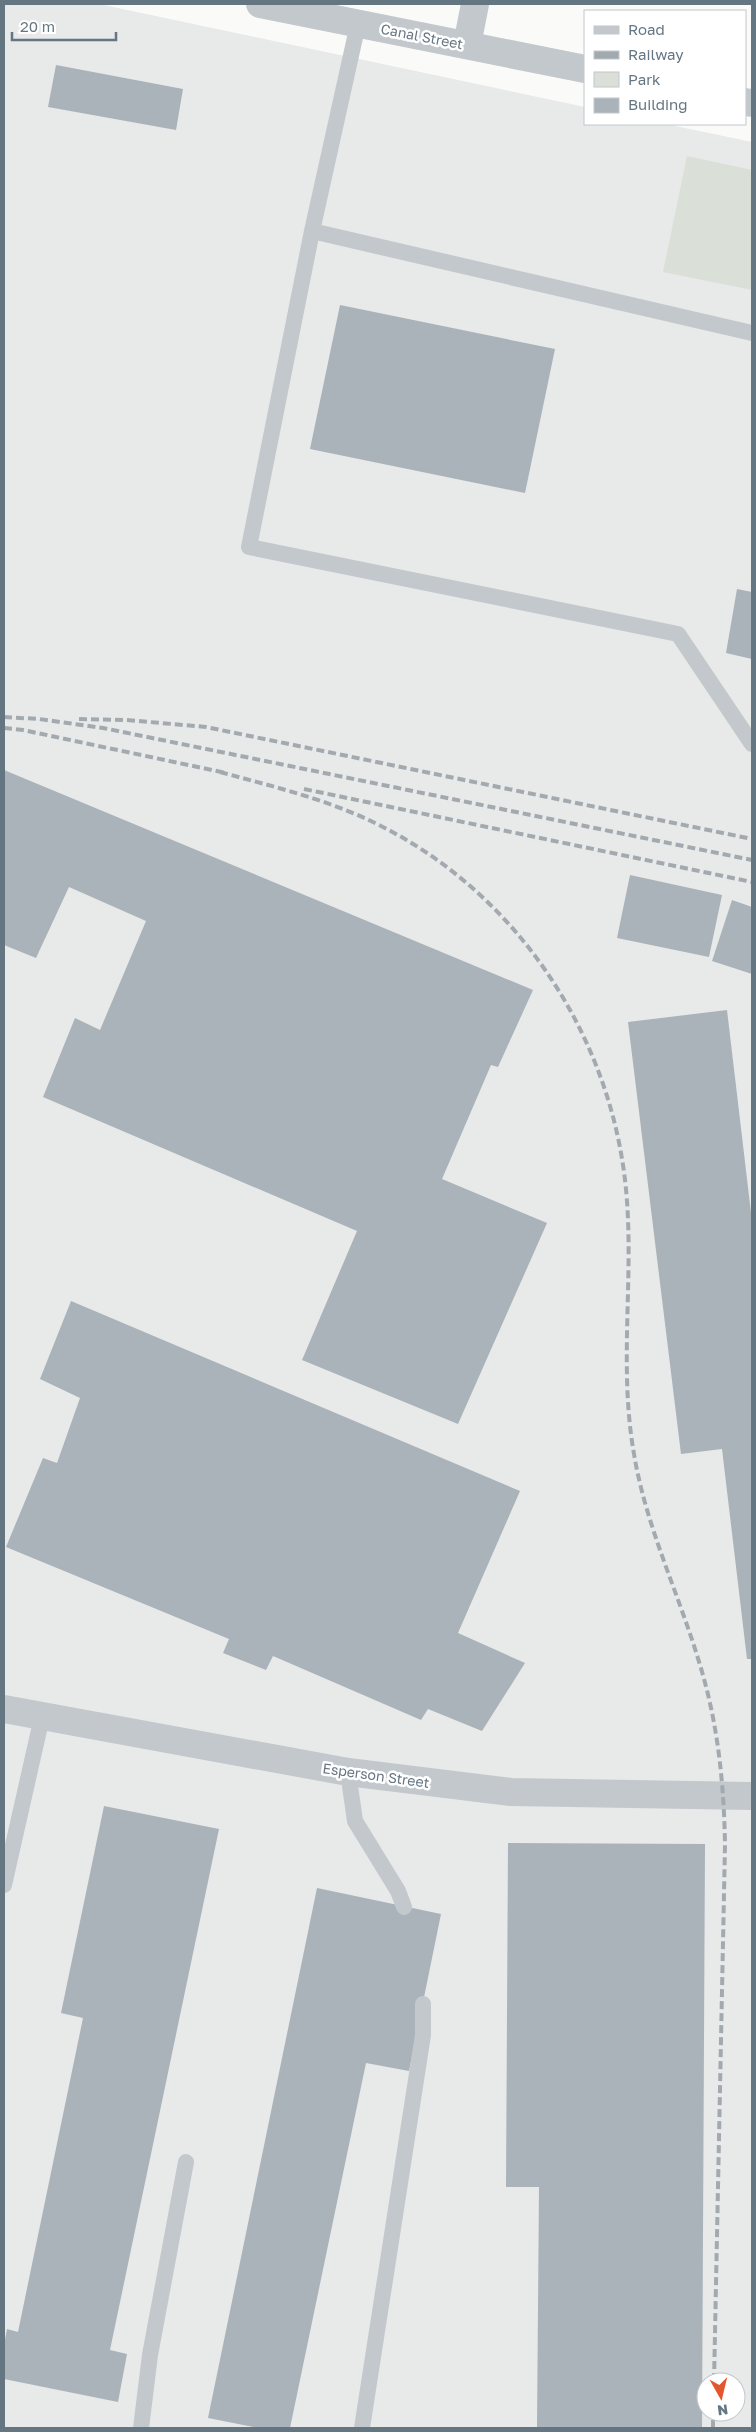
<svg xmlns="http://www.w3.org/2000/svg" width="756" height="2432" viewBox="0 0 756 2432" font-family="'Golos Text',sans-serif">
  <rect width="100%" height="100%" fill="#fafaf8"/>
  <path fill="#e8e9e9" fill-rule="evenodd" d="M4,4H99L585,107V124H666L752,142V2428H4ZM706,2382H736V2412H706Z"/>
  <path fill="#dadfd7" d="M687,156L752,170V290L663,272Z"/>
  <path fill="#aab3b9" d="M56,65L183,89L176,130L48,107Z
    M340,305L555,349L525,493L310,449Z
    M737,589L752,592V659L726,653Z
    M4,770L533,990L498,1067L491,1065L442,1179L547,1223L458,1424L302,1360L357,1231L43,1097L75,1018L100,1030L146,921L69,887L36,958L4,945Z
    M630,875L722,895L709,957L617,938Z
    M732,900L752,907V974L712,961Z
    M727,1010L752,1221V1659H747L722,1449L681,1454L628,1022Z
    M71,1301L520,1491L458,1633L525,1663L482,1731L428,1709L421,1720L273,1656L266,1670L223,1653L229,1639L6,1547L43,1458L57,1463L80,1398L40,1379Z
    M104,1806L219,1829L110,2350L127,2354L118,2402L4,2379V2345L7,2329L18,2332L83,2018L61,2013Z
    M508,1843L705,1844L702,2428H537L539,2187H506Z
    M317,1888L441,1914L409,2071L366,2063L290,2428H258L208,2418Z"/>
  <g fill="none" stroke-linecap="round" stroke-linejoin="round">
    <path stroke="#c3c8cc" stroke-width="16" d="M358,24L312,231L249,547L678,634L752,744
      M312,231L752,333
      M348,1772L355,1821L398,1891L404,1907
      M4,1885L42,1717
      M141,2428L150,2355L186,2162
      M362,2428L423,2035V2004"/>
    <path stroke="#c3c8cc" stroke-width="28" d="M467,45L475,4
      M4,1709L348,1772L511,1792L752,1796"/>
    <path stroke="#c3c8cc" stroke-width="28" d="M260,4L585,69
      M745,102L752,103"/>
    <path stroke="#a2aab0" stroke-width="4" stroke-dasharray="8 4" stroke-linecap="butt" d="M4,717L39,719L103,728L752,860
      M79,719L127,720L206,727L752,839
      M4,728L23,730L226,773
      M220,772C275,787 330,800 381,826C522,897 616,1044 627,1201C633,1285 619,1370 634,1454C646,1527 679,1594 700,1665C718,1724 724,1784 725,1845L714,2382
      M304,789L752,882
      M713,2428V2412"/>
  </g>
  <g text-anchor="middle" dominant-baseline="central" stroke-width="5" stroke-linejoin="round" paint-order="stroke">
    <g font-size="14" fill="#657683" stroke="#fff">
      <text transform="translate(422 36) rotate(11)">Canal Street</text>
      <text transform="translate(376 1775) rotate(8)">Esperson Street</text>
    </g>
  </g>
  <rect width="756" height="2432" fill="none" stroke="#657683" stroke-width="10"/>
  <rect x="584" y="10" width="162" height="115" fill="#ffffff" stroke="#c1c8cd"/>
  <rect x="594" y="26" width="25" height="8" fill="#c3c8cc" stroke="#c1c8cd"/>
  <text x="628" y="35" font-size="15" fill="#657683">Road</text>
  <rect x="594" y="51" width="25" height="8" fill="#a2aab0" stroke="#c1c8cd"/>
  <text x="628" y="60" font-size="15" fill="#657683">Railway</text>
  <rect x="594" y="72" width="25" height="15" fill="#dadfd7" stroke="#c1c8cd"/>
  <text x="628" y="85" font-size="15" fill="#657683">Park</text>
  <rect x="594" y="98" width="25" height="15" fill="#aab3b9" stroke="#c1c8cd"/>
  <text x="628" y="110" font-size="15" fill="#657683">Building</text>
  <g transform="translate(721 2397) rotate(172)"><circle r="24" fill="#ffffff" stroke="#c1c8cd"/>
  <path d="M0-4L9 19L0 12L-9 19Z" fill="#e4572e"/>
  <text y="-8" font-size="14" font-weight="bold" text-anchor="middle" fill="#657683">N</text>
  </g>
  <path d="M12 32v8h104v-8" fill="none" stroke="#657683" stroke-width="2.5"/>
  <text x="20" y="32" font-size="15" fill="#657683" stroke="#ffffff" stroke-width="4" paint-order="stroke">20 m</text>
</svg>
